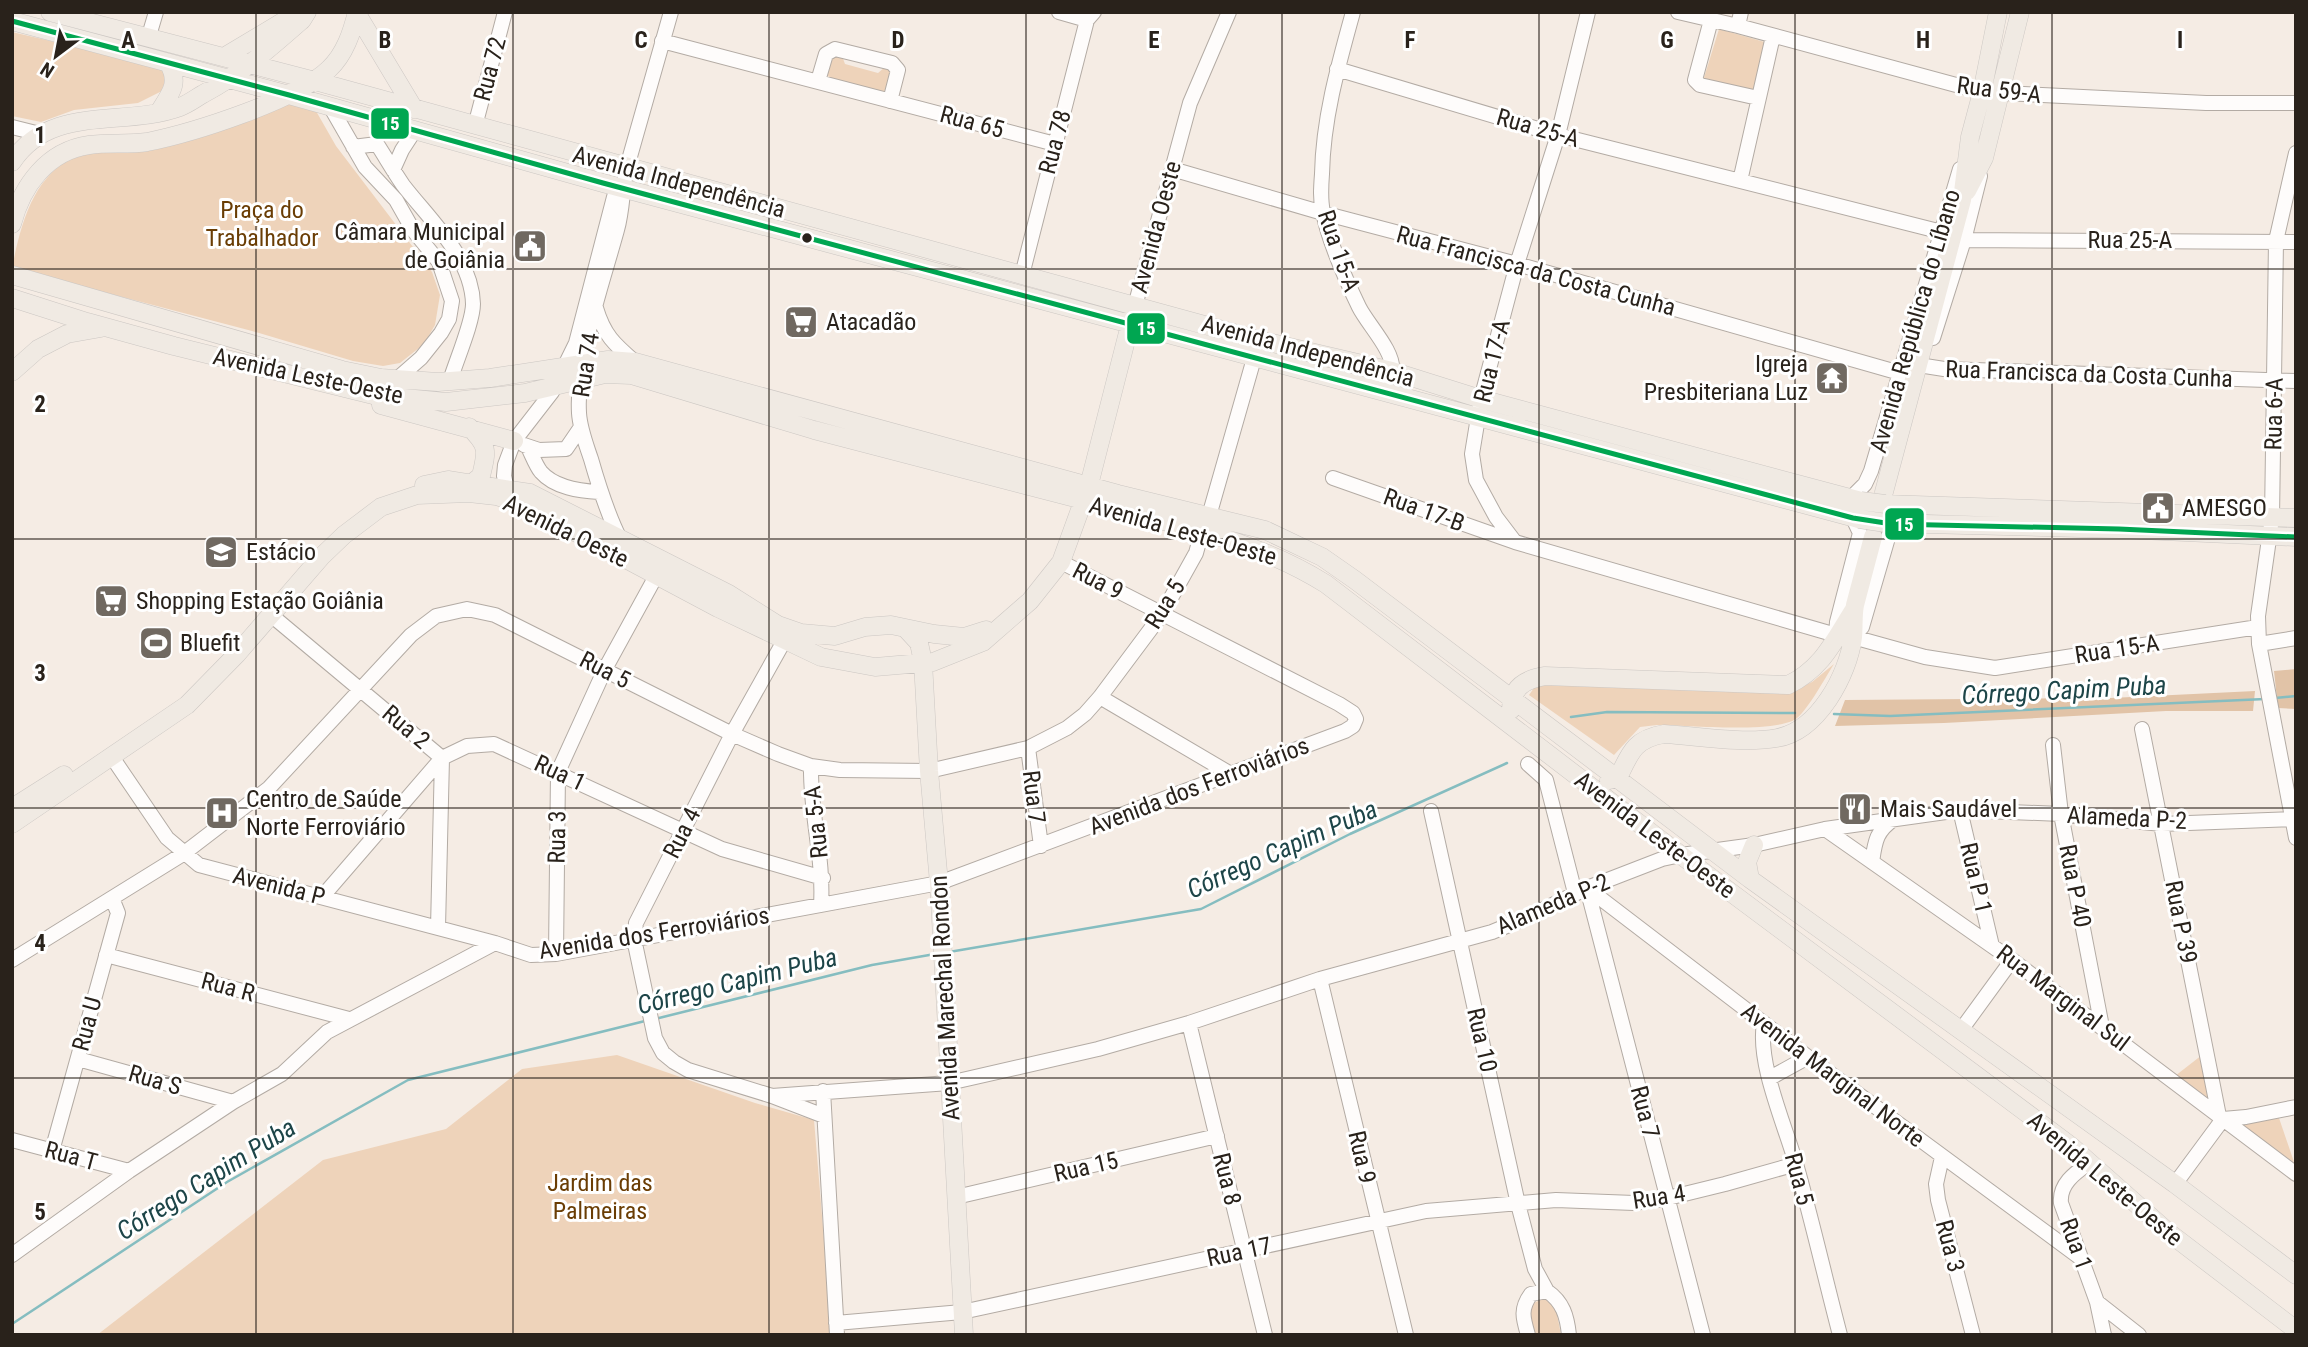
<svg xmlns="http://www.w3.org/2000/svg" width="2308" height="1347" viewBox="0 0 2308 1347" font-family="'Roboto Condensed',sans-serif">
  <rect width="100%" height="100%" fill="#f5ece4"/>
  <path fill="#eed3ba" d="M1719,29L1768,43L1754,93L1703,81Z
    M12,32L157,66L166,72V89L138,103L74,110L41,122L12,116Z
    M836,54L842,56L845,64L878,73L885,67L893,72L889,87L883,92L830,79L827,74L831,58Z
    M278,100L316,111L336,146L432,272L440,295L435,325L424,344L400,363L383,366L353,361L252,331L12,268C21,224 33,174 78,155Z
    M1834,664C1825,678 1809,708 1797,718C1778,734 1685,725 1657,725L1640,727L1614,755L1529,695L1534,688L1545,684L1791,692L1812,682Z
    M617,1055L755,1103L814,1120L832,1335H97L323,1160L446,1129L522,1069Z
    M2202,1055L2214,1106L2175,1076Z
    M2279,1118L2294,1162L2236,1125Z
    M1549,1296L1555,1304L1561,1335H1536L1527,1306Z"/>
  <path fill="#e1c3a7" d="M2296,669V709L2278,708L2274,671Z
    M2255,691L2253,711H2166L1944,723L1835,726L1845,700L2111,698Z"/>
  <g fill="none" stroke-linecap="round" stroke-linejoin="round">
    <path stroke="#85bdc0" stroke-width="2.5" d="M2275,698L2296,696
      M1834,714L1890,716L2265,699
      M1571,717L1607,712L1795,713
      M949,952L1201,909L1350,834L1507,763
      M655,1019L872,965L935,954
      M12,1324L227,1182L408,1080L645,1021"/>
    <g stroke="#b3aba4" stroke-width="16">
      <path id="minor" d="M1059,12L1087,20
        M1353,12C1338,66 1323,119 1322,174C1321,187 1320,199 1323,212C1329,243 1345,278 1359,307C1368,325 1395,352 1392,371L1371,388
        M1588,12L1558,135L1517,264L1481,399L1472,454L1476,480L1496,517L1515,542L1836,635L1837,622L1860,533L1853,518
        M1678,12L1738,26L1982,92L2206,103H2296
        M1711,20L1695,80L1700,85L1758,98
        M1738,26L1741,12
        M148,39L156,12
        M662,41L1055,144
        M1337,69L1558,135L1942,232
        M818,81L826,54L835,49L892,63L898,70L890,101
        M330,106L365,167L396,200L413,230L439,262L452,301L449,319L441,333L421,358L397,379
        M475,126L505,12
        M12,127L40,134
        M353,147L377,144C386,158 394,172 403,185C429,219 472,257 473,304C473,322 456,361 450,381
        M2296,153L2276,241L2272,518L2258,616L2259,644L2296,838
        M1172,169L1323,213L1517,264L1900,373
        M393,170L402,150L415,130
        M1740,181L1773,36
        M1964,240L2296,242
        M1022,275L1087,20L1094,12
        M1135,306L1190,103L1229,12
        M596,308C604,335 614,344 635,362
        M1933,338L1964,240L1980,176
        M1925,366L1944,369L2296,381
        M524,445L539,450L566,449L581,427
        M528,447C532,455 536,466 541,472C555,488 580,491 599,492
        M1333,478L1515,542
        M509,497L504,476L505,465L514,441L552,392L576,343L614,197L622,188
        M1851,498L1865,484L1871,471L1960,169
        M1209,516L1257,348
        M1892,524L1862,627L1853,637L1925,657L1995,668L2258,627
        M620,539C607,513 599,487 591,459C586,444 580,429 579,413C576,356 602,285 617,230C623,209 622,188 627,167L671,12
        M271,615L442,758L438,928
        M784,641L732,734L636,923L634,939L655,1038L663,1053L674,1062L688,1070L772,1096L824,1116
        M2259,644L2296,638
        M1100,697L1229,773
        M2142,729L2219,1116
        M2053,745L2061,814L2102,1027
        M1028,748L1041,846
        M112,757L167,838L199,865L495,943L531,955L556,954L939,883L1345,731L1353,726L1356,719L1353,713L1339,704L1061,562
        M1528,764L1546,780L1575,893
        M811,766C810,813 824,858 821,905
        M1960,810L1992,946
        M1431,811L1518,1204L1535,1269L1547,1291
        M1825,829L2012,960L2296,1174
        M1872,862C1875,842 1876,831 1894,819
        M1587,888L1808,1057L2082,1259
        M1587,888L1703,1335
        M322,897L442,758L467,746L494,744L722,849L823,878
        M556,954L558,772L605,669L656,576
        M106,955L349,1019
        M12,960L183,854L269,788L411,635L436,616L467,609L495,615L732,734L778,754L811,766L840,770L929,771L1028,748L1067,728L1085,714L1100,697L1162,614L1196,553L1202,531
        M1320,979L1406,1335
        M1189,1023L1265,1335
        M1764,1024C1757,1063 1785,1125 1796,1164C1812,1220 1825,1278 1840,1335
        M1961,1030L2012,960
        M78,1059L233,1102
        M1770,1078L1808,1057
        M823,1091L837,1335
        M772,1096L949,1083L1098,1049L1189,1023L1320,979L1492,932L1526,918L1587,888L1662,859L1681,855L1754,845L1825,829L1960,810L2061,814L2162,824L2296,819
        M12,1140L129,1171
        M52,1151L118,913L112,898
        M1942,1157L1936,1184L1938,1200L1973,1335
        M2089,1163C2075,1173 2059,1184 2061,1203L2097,1302L2104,1335
        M2175,1184L2223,1119L2246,1117L2296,1107
        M956,1197L1217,1136
        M12,1255L129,1171L233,1102L282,1074L327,1032L495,943
        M2097,1302L2139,1335
        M836,1323L962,1312L1426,1211L1556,1200L1634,1203L1668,1198L1725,1184L1796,1164
        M1528,1335C1523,1318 1520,1309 1531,1294L1547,1291C1563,1302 1567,1316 1569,1335"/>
    </g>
    <g stroke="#ccc7c3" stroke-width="19">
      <path id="major" d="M50,12L315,81L1259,340L1392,371L1481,399L1861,501
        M357,14L414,109
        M12,21L289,95L603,183L1859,519
        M224,57L299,12
        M159,112C170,94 180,84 169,64
        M12,162C51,103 123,128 180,107C188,104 196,98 203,94C242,73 269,49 302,20L307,12
        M1967,191L1984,158L2020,12
        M12,224C22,186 47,151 89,145C108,142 128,145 147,142C192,133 297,100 329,69C345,54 352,32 357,12
        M12,275L342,370L381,378L438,382L490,378L608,360L635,362L1118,494L1265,530L1322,557L1355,580L1750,879L2175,1184L2296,1275
        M12,298L87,322L174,346L373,395L446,402L525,393L605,374L631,375L814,430L1202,531C1247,545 1286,559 1326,584L1662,841L2071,1146L2168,1232L2296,1330
        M12,372L38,349L67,334L101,328
        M381,405L514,441
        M469,427C489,446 487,451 481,476L472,483
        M424,485L448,480L530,493L729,594L778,625L801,633L835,636L865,627L891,625L934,634L964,637L986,630
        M1884,492L1962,200L1970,137L1982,92L1998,12
        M1885,504L2296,518
        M1886,523L2119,529L2296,537
        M907,630L919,643L923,662L929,771L939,883L964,1335
        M1511,710C1511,688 1525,679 1545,676L1788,685C1822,669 1834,641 1853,611
        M1609,780L1618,778C1630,753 1634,739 1664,734C1699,736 1742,744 1777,738C1818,731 1848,675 1853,637C1854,626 1853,615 1855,605C1861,582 1867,560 1873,537
        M12,808L64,775
        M12,824L187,705L237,654L321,557L344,535L381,507L417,495L469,493L496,496L509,500L562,525L718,608L821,657L875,667L933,662L983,642L1030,601L1061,562L1089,485L1133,313
        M1750,879L1747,862L1754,845"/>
    </g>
    <use href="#minor" stroke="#fefcfb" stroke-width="14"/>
    <use href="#major" stroke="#f0eae3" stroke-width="18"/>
    <g stroke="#ccc7c3" stroke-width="19" stroke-linecap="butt">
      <path id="major-bridge" d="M1861,501L1885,504
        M1859,519L1886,523"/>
    </g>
    <use href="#major-bridge" stroke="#f0eae3" stroke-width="18"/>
    <g stroke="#fff" stroke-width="10">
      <path id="bus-1" d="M12,21L289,95L603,183L1853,518L1892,524L2119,529L2296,537"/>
    </g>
    <use href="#bus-1" stroke="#00a651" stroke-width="5"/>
  </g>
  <path fill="none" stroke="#29221b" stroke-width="2" stroke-opacity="0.55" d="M256,12V1335M513,12V1335M769,12V1335M1026,12V1335M1282,12V1335M1539,12V1335M1795,12V1335M2052,12V1335M12,269H2296M12,539H2296M12,808H2296M12,1078H2296"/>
  <defs>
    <g id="civic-square" transform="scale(1.75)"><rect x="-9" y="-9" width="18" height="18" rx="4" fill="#706961" stroke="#fff"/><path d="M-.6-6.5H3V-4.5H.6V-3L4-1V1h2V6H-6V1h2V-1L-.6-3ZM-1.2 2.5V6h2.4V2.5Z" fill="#fff"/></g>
    <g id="supermarket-square" transform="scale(1.75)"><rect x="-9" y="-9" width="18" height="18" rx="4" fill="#706961" stroke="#fff"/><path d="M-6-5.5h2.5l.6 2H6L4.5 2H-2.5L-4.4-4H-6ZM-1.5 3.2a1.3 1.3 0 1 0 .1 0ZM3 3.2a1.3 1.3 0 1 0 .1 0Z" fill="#fff"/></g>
    <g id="temple-square" transform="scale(1.75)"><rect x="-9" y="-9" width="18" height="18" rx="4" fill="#706961" stroke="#fff"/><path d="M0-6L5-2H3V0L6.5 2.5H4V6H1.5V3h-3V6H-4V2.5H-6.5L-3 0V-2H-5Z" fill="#fff"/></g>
    <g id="university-square" transform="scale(1.75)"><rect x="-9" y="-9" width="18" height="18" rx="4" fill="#706961" stroke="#fff"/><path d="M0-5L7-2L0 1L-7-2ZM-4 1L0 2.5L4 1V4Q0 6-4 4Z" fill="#fff"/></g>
    <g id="stadium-square" transform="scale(1.75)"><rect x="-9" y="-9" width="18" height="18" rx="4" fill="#706961" stroke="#fff"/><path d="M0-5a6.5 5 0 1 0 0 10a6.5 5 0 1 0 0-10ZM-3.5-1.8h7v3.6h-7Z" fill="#fff"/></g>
    <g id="restaurant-square" transform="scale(1.75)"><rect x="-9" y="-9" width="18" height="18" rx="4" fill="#706961" stroke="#fff"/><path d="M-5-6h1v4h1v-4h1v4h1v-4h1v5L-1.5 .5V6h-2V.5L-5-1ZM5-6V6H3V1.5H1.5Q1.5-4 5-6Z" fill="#fff"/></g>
    <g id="hospital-square" transform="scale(1.75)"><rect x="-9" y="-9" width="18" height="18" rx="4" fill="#706961" stroke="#fff"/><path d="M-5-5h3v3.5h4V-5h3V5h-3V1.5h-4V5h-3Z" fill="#fff"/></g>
  </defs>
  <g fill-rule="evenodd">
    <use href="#civic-square" x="530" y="246"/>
    <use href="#supermarket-square" x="801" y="322"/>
    <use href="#temple-square" x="1832" y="378"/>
    <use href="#civic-square" x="2158" y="508"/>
    <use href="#university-square" x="221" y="552"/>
    <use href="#supermarket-square" x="111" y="601"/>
    <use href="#stadium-square" x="156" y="643"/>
    <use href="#restaurant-square" x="1855" y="809"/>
    <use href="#hospital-square" x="222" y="813"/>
  </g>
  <circle fill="#29221b" stroke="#fff" stroke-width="2.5" cx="807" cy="238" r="6"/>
  <g text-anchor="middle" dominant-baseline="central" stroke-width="6" stroke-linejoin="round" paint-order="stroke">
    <g font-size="24" fill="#29221b" stroke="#fff">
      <text transform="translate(490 69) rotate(-75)">Rua 72</text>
      <text transform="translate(1999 90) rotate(7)">Rua 59-A</text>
      <text transform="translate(972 122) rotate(15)">Rua 65</text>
      <text transform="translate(1538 128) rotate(16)">Rua 25-A</text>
      <text transform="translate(1055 142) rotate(-75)">Rua 78</text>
      <text transform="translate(679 182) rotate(15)">Avenida Independência</text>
      <text transform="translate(1156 227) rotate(-75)">Avenida Oeste</text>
      <text x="2130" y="240">Rua 25-A</text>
      <text transform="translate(1339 251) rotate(71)">Rua 15-A</text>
      <text transform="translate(1536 271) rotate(15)">Rua Francisca da Costa Cunha</text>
      <text transform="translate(1915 321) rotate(-74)">Avenida República do Líbano</text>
      <text transform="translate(1308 351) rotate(15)">Avenida Independência</text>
      <text transform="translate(1492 361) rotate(-76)">Rua 17-A</text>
      <text transform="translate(586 365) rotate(-81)">Rua 74</text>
      <text transform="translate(2089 374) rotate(2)">Rua Francisca da Costa Cunha</text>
      <text transform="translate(308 376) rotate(12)">Avenida Leste-Oeste</text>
      <text transform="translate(2274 414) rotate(-89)">Rua 6-A</text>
      <text transform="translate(1424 510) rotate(20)">Rua 17-B</text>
      <text transform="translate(566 531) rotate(26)">Avenida Oeste</text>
      <text transform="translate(1183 531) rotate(16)">Avenida Leste-Oeste</text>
      <text transform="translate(1098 581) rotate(27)">Rua 9</text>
      <text transform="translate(1165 604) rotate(-58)">Rua 5</text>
      <text transform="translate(2117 649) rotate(-9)">Rua 15-A</text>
      <text transform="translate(605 670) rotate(27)">Rua 5</text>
      <text transform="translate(406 727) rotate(40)">Rua 2</text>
      <text transform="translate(560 773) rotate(25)">Rua 1</text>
      <text transform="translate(1199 786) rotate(-21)">Avenida dos Ferroviários</text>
      <text transform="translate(1034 797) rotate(83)">Rua 7</text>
      <text transform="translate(2127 818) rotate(3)">Alameda P-2</text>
      <text transform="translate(816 822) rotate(-96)">Rua 5-A</text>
      <text transform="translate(682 833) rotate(-63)">Rua 4</text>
      <text transform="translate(1655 835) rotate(37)">Avenida Leste-Oeste</text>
      <text transform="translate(557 837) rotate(-89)">Rua 3</text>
      <text transform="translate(1976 878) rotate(77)">Rua P 1</text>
      <text transform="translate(279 886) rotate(14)">Avenida P</text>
      <text transform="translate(2075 886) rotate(79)">Rua P 40</text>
      <text transform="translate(1553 904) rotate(-23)">Alameda P-2</text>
      <text transform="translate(2181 922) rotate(79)">Rua P 39</text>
      <text transform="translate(654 933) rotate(-9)">Avenida dos Ferroviários</text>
      <text transform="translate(228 987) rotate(15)">Rua R</text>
      <text transform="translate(945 998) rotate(-93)">Avenida Marechal Rondon</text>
      <text transform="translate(2063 998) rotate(37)">Rua Marginal Sul</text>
      <text transform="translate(87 1024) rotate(-75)">Rua U</text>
      <text transform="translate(1482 1040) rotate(77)">Rua 10</text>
      <text transform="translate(1833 1075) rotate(37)">Avenida Marginal Norte</text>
      <text transform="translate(155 1080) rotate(16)">Rua S</text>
      <text transform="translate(1645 1112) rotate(75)">Rua 7</text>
      <text transform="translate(71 1156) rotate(15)">Rua T</text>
      <text transform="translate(1362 1157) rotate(77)">Rua 9</text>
      <text transform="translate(1086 1167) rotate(-13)">Rua 15</text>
      <text transform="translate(1227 1179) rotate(76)">Rua 8</text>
      <text transform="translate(1799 1179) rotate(75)">Rua 5</text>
      <text transform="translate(2105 1179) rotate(40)">Avenida Leste-Oeste</text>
      <text transform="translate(1659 1197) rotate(-9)">Rua 4</text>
      <text transform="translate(2076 1244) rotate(70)">Rua 1</text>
      <text transform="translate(1950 1246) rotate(75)">Rua 3</text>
      <text transform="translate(1239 1252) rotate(-12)">Rua 17</text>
    </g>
    <g font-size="24" fill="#6a3d04" stroke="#fff">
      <text x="262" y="210">Praça do<tspan x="262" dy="28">Trabalhador</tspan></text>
      <text x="600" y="1183">Jardim das<tspan x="600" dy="28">Palmeiras</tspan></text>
    </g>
    <g font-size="24" fill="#29221b" stroke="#fff" text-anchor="start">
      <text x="505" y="232" text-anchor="end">Câmara Municipal<tspan x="505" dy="28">de Goiânia</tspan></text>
      <text x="826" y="322">Atacadão</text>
      <text x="1808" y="364" text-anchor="end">Igreja<tspan x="1808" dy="28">Presbiteriana Luz</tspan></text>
      <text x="2182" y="508">AMESGO</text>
      <text x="246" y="552">Estácio</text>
      <text x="136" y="601">Shopping Estação Goiânia</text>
      <text x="180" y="643">Bluefit</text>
      <text x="246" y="799">Centro de Saúde<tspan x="246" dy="28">Norte Ferroviário</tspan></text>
      <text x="1880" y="809">Mais Saudável</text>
    </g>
    <g font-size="26" font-style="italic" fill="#1d4548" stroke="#fff">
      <text transform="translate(2064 690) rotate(-3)">Córrego Capim Puba</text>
      <text transform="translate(1282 849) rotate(-24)">Córrego Capim Puba</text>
      <text transform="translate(737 981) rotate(-14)">Córrego Capim Puba</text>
      <text transform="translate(206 1179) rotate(-32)">Córrego Capim Puba</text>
    </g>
  </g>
  <g font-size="23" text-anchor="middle" font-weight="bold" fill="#29221b" stroke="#fff" stroke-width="6" stroke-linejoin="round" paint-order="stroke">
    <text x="128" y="48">A</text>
    <text x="385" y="48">B</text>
    <text x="641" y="48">C</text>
    <text x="898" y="48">D</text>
    <text x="1154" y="48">E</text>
    <text x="1410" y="48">F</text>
    <text x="1667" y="48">G</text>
    <text x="1923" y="48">H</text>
    <text x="2180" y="48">I</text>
    <text x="40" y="143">1</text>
    <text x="40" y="412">2</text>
    <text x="40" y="681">3</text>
    <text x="40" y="951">4</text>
    <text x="40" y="1220">5</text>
  </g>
  <g stroke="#fff" stroke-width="2.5">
    <rect x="370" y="107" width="40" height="33" rx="7" fill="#00a651"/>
    <rect x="1126" y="312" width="40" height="33" rx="7" fill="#00a651"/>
    <rect x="1884" y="507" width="41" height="34" rx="7" fill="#00a651"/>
  </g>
  <g font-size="19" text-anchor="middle" font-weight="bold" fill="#fff">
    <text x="390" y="130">15</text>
    <text x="1146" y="335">15</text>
    <text x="1904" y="531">15</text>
  </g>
  <rect width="2308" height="1347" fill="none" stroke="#29221b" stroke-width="28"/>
  <g transform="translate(56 56) rotate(212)" stroke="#ffffff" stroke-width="5" paint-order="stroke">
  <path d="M0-5L12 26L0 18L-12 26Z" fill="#29221b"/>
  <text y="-10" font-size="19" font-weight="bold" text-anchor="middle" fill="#29221b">N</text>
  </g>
</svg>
